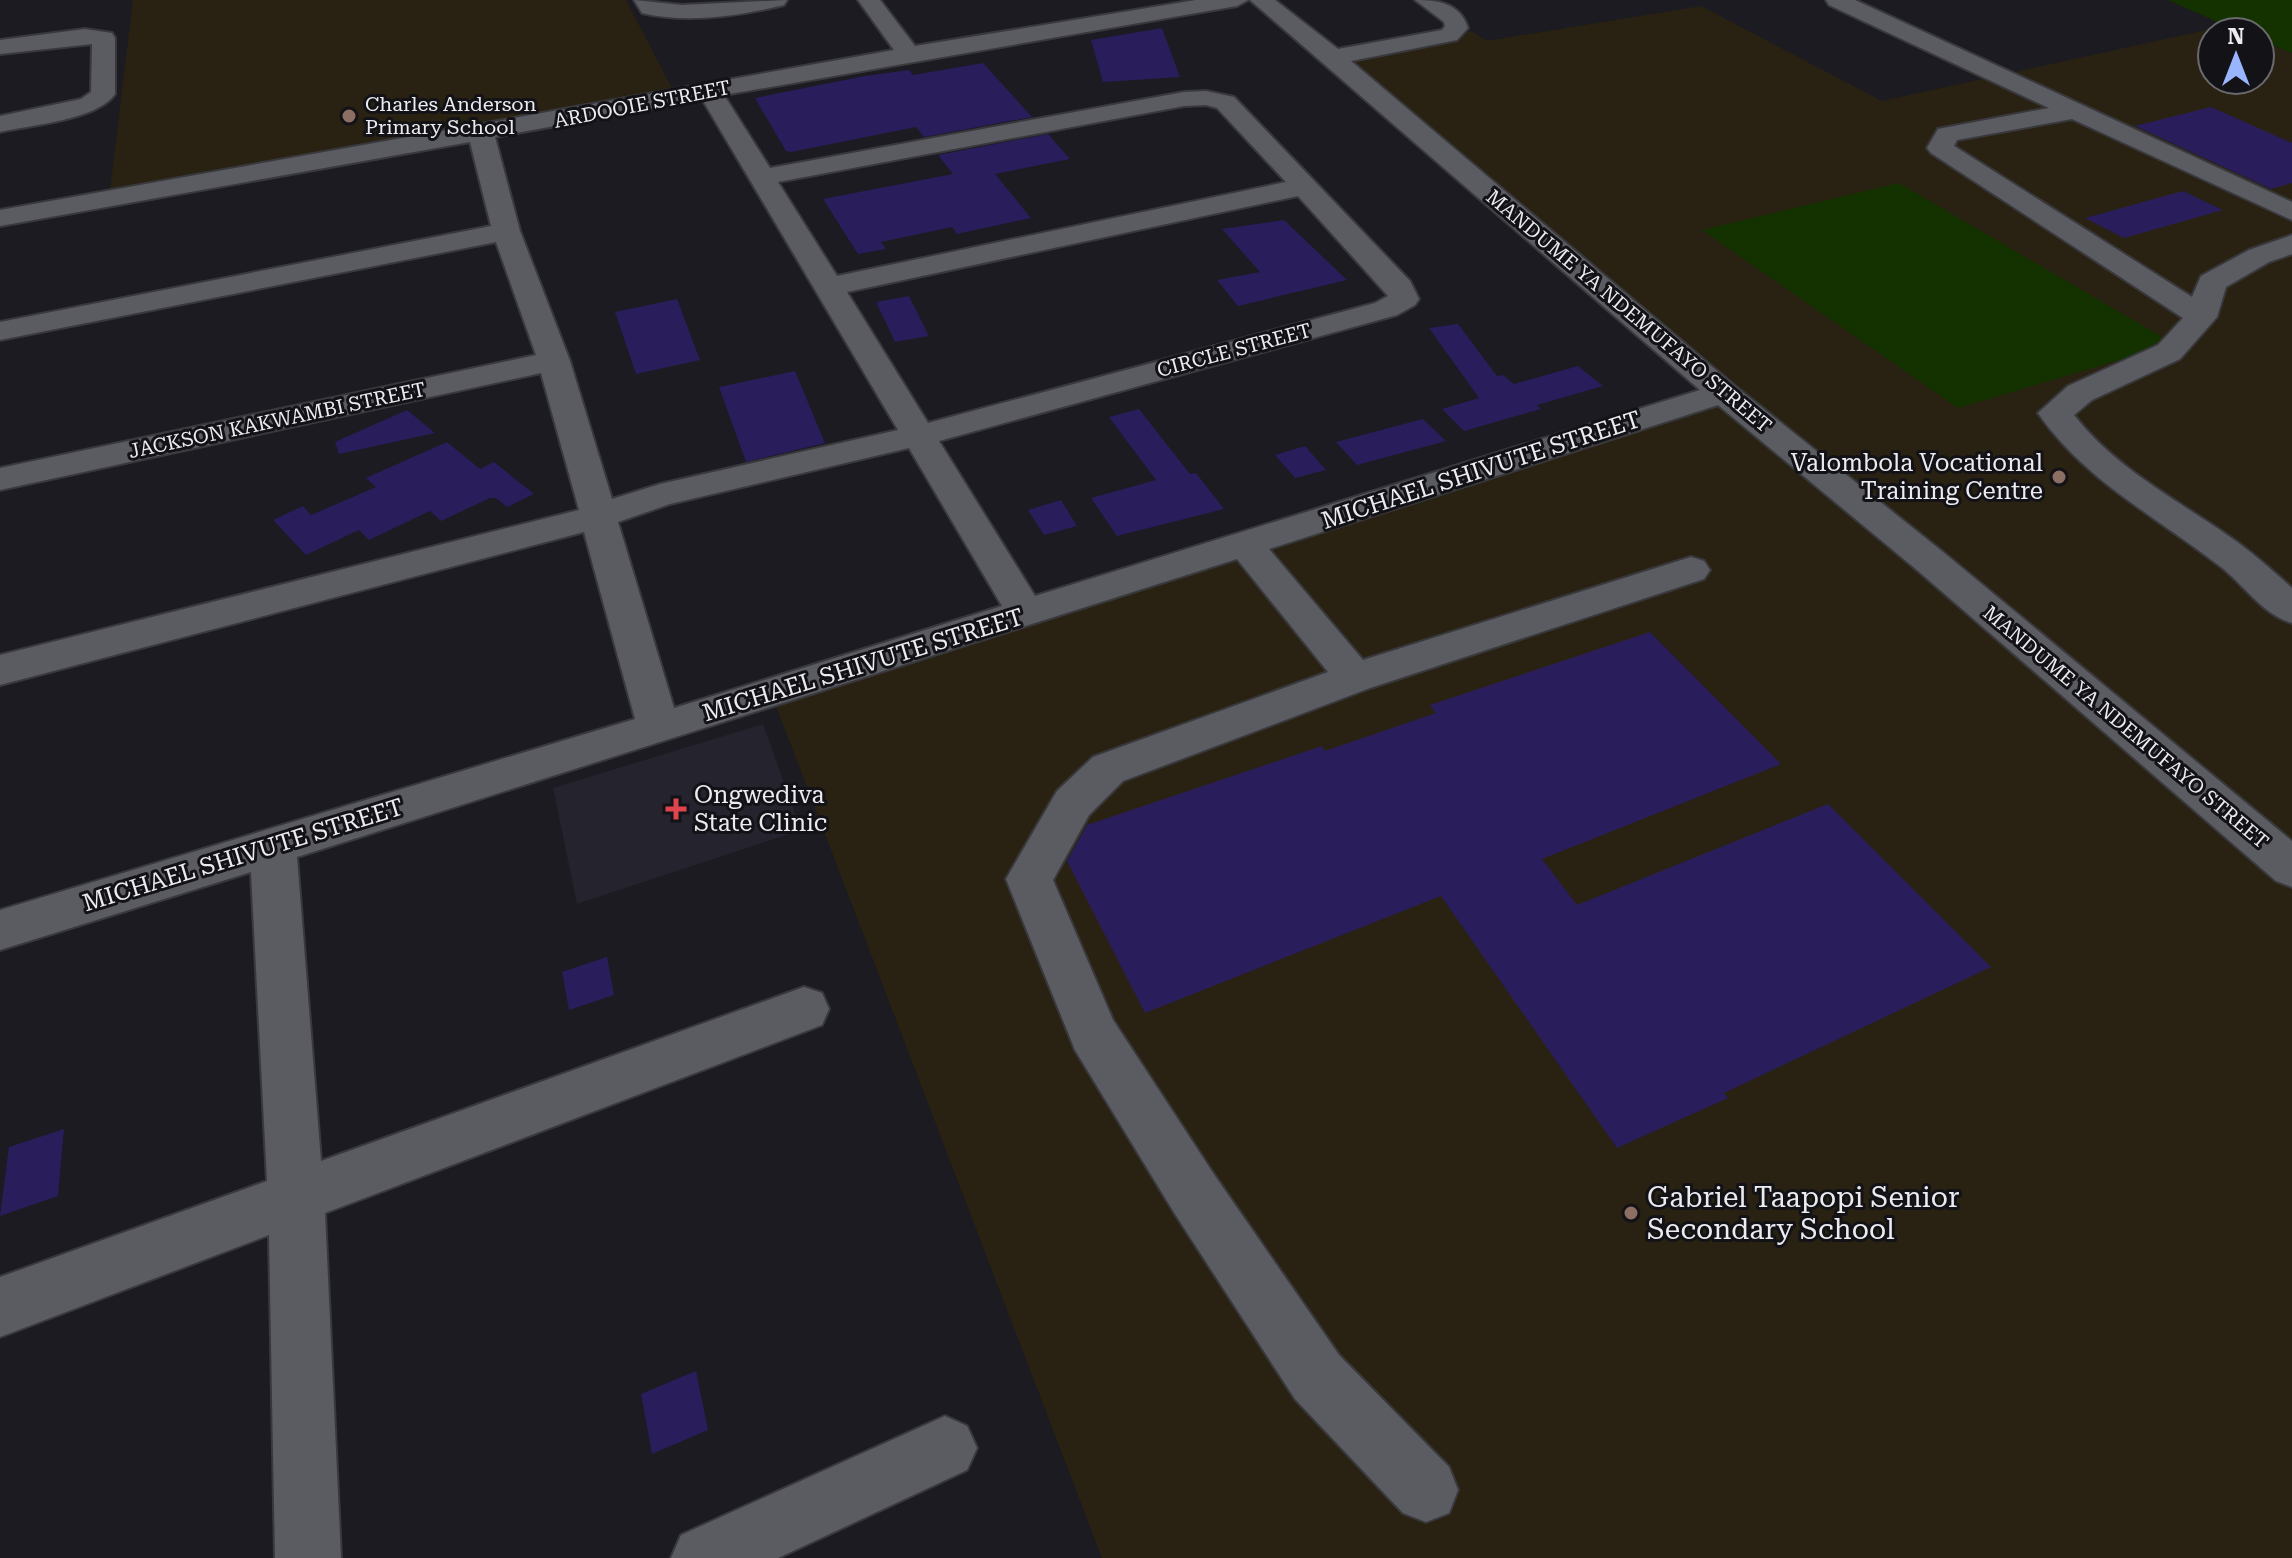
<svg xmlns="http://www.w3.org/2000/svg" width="2292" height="1558" viewBox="0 0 2292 1558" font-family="'Roboto Serif',serif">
  <rect width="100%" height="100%" fill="#1b1b21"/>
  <path fill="#24232e" d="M763,724L801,830L577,904L553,788Z"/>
  <path fill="#292212" d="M133,0H626L677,98L109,199Z
    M1701,6L1882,101L2225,26L2240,32H2212V80H2260V40L2292,53V1558H1102L771,693L1723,394L1333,57L1471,31L1487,41Z"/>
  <path fill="#143200" d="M2168,0H2292V53L2260,40V32H2240Z
    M1899,183L2174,344L1958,408L1702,230Z"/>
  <path fill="#291e5b" d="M1162,28L1180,77L1103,82L1091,40Z
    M983,63L1032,117L924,137L916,127L791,152L786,151L755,98L865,76L909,70L913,75Z
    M2211,107L2292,143V183L2271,189L2135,126Z
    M1048,134L1070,159L995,174L1031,218L957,234L952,227L881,242L886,249L858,254L823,199L953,174L938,155Z
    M2183,191L2223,210L2124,238L2085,218Z
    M1284,220L1347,280L1238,306L1217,280L1260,272L1222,229Z
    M909,296L929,336L895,342L876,302Z
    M677,299L700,360L636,374L615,312Z
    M1458,324L1497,376L1503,375L1514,384L1578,366L1603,386L1537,405L1541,409L1464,431L1442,409L1479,398L1429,328Z
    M795,371L825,443L746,462L719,387Z
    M1139,409L1190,474L1196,473L1224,509L1117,536L1091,498L1156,480L1109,417Z
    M407,410L435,433L339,454L335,442Z
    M1423,419L1446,441L1357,465L1336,442Z
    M447,442L480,469L494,462L534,494L507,507L496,498H490L441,521L430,511L369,540L359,530L306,555L273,520L303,506L311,515L376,487L366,478Z
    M1305,446L1326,470L1295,478L1275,455Z
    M1061,500L1077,526L1044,535L1028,510Z
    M1650,632L1781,764L1542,859L1577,905L1828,804L1991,967L1724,1093L1728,1098L1617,1148L1441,896L1145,1013L1067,861L1087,825L1322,746L1325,751L1436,713L1430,705Z
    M607,957L614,995L569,1010L562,972Z
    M64,1129L58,1196L0,1216L9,1147Z
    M696,1371L708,1430L652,1454L641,1394Z"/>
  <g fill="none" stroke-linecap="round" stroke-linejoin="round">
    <g stroke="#39393d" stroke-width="4">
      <path id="minor" d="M634,0L682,5L787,0L784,5C739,16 688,24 642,13Z
        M858,0H880L915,46L1196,0H1248L1237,6L724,95L770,168L1184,92L1206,91L1234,97L1410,281L1419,299L1415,305L1397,315L939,441L1035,596L1700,390L1250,0H1275L1338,49L1442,30L1445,26L1444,22L1415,0C1438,0 1460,3 1468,28L1457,40L1351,61L1735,386L1943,552L2292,841V887L2276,881L1917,570L1718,405L1269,549L1363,660L1691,557L1704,561L1710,570L1704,579L1370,688L1123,781L1089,815L1053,880L1113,1020L1215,1176L1339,1355L1449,1467L1458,1490L1449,1513L1426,1522L1403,1513L1295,1399L1175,1214L1075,1050L1006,879L1057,791L1093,757L1328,672L1237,559L297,857L321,1161L804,987L822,993L829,1009L822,1025L325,1213L341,1558H275L269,1235L0,1337V1277L267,1181L251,872L0,950V910L635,719L584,532L0,685V655L579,510L541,373L0,490V468L536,355L496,242L0,340V322L491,226L470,142L0,226V210L894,50ZM702,99L898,430L660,484L612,499L570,361L520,231L495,137ZM1206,105L1217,108L1286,182L837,276L778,182L1184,106ZM1298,196L1388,296L1375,303L928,423L847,292ZM909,448L1002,606L674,708L618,522L670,504Z
        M1826,0H1855L2292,202V220L2072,119L1957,140L1954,146L2192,297L2201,276L2249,250L2292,235V254L2269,262L2226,287L2217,317L2180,359L2092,400L2074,415C2115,468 2176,499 2230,537C2252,552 2272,570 2292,588V623C2263,615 2244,585 2221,567C2157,517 2085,481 2038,413L2068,386L2158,345L2183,318L1931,153L1927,148L1938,129L2049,108L1829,5Z
        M85,29L112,33L115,38V94C97,120 31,125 0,132V116L81,99L91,92L92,44L0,54V40Z
        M945,1416L967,1426L977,1448L967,1470L778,1558H671L681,1535Z"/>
    </g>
    <use href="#minor" fill="#5b5b62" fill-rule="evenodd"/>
  </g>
  <g fill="#8d6e63" stroke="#121217" stroke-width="3">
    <circle cx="349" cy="116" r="8"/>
    <circle cx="2059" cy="477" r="8"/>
    <circle cx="1631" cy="1213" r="8"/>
  </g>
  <path fill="#e0444e" stroke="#121217" stroke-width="3" d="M672 797h8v8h8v8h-8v8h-8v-8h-8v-8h8z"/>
  <g text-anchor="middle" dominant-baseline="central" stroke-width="6" stroke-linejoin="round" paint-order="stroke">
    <g font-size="20" fill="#ececf0" stroke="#121217" text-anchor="start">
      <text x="365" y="104">Charles Anderson<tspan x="365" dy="23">Primary School</tspan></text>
    </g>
    <g font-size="20" fill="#ececf0" stroke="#121217">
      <text transform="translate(642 104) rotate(-11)">ARDOOIE STREET</text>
      <text transform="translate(1629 311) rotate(40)">MANDUME YA NDEMUFAYO STREET</text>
      <text transform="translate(1234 350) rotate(-15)">CIRCLE STREET</text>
      <text transform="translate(277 420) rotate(-12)">JACKSON KAKWAMBI STREET</text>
      <text transform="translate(2126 727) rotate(40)">MANDUME YA NDEMUFAYO STREET</text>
    </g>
    <g font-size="24" fill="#ececf0" stroke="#121217" text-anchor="end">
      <text x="2043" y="463">Valombola Vocational<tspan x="2043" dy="28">Training Centre</tspan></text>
      <text x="694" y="795" text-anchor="start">Ongwediva<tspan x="694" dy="28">State Clinic</tspan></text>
    </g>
    <g font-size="24" fill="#ececf0" stroke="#121217">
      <text transform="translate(1481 470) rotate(-18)">MICHAEL SHIVUTE STREET</text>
      <text transform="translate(863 665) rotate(-17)">MICHAEL SHIVUTE STREET</text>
      <text transform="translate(243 855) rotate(-17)">MICHAEL SHIVUTE STREET</text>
    </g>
    <g font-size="28" fill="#ececf0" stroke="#121217" text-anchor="start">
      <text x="1647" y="1197">Gabriel Taapopi Senior<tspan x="1647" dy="32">Secondary School</tspan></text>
    </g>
  </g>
  <g transform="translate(2236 56)"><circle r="38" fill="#121217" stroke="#69696e" stroke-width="2"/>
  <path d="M0-6L14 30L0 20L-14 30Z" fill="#99b5fd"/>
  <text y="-12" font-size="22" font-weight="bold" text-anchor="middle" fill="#ececf0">N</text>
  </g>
</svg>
